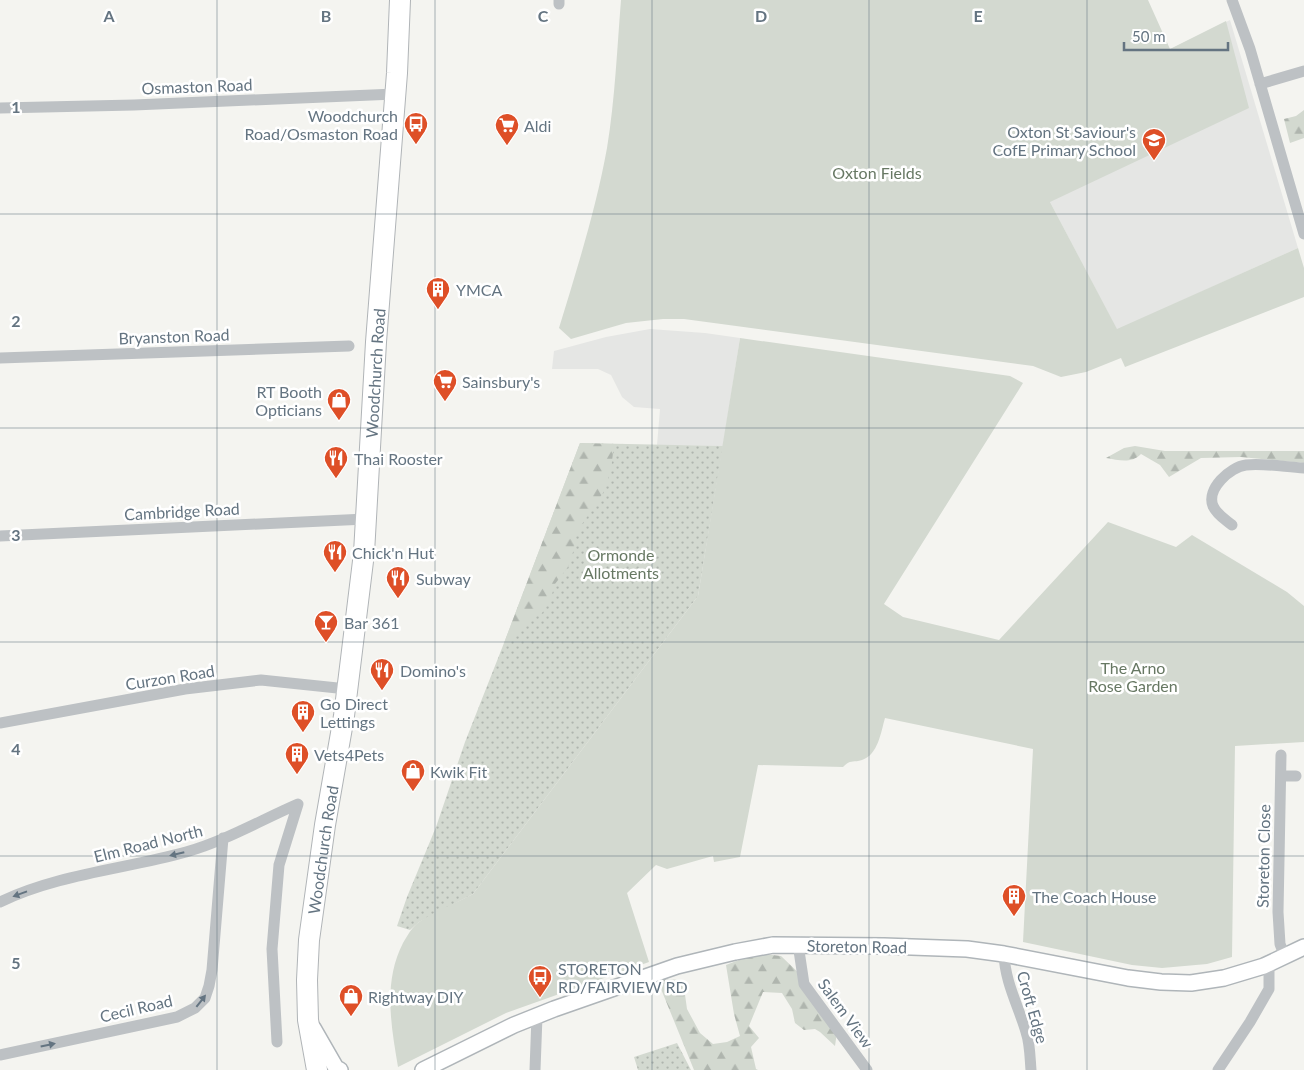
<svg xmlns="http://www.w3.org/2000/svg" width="1304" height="1070" viewBox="0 0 1304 1070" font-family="Lato,sans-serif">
  <defs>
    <pattern id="grass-dots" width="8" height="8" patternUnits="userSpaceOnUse" patternTransform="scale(1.25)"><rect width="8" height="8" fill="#d3d9d0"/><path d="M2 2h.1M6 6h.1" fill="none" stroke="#afb5ae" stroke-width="1.8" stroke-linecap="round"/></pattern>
    <pattern id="forest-firs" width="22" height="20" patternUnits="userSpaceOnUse" patternTransform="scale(1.25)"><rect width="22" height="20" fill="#d3d9d0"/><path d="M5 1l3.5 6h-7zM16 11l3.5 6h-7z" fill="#afb5ae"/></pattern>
  </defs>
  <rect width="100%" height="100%" fill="#f4f4f0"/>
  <path fill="#e5e6e4" d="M1230,20L1298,248L1117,330L1050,202L1023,121Z
    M650,329L705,333L740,338L723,446L657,445L660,409L634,407L622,397L611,375L598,369H552L554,351L606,337Z"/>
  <path fill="url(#grass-dots)" d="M580,443L723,446L698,596L473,894L419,922L410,930L397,926L407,897L436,827L465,742L504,643Z
    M677,1043L691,1070H638L634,1057Z"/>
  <path fill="url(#forest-firs)" d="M1304,110V138L1290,143L1284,119L1296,116Z
    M580,443L614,444L611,470L603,493L576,533L574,549L568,567L555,584L550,601L542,613L527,622L518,630L512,639L504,643Z
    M1135,446L1165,451H1304V463L1241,457L1201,458L1169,477L1160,465L1141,454C1131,464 1119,460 1106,458L1124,448Z
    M757,953L781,956L804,978L837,1032L835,1046L820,1032L815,1029L804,1030L795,1023L792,1009L782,993L763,992L749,1026L759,1038L751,1047L756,1069L758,1070H694L661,989L662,979L683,980L687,1009L700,1033L713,1044L727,1042L740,1036L734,1014L726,965Z"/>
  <path fill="#d3d9d0" d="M621,0H1148L1170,49L1226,21L1249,108L1050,202L1117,329L1298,248L1304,268V297L1125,367L1121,358L1086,372L1061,377L1033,366L684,319H663L626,323L571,339L559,328C577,269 596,209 607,148C615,99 617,49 621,0Z
    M740,338L1010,376L1023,383L884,604L903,617L999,640L1108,522L1176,547L1192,535L1287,592L1304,606V742L1235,746L1232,957L1207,964L1162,968L1132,965L1023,942L1033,749L885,718C881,732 878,755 862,760C852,763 851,759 843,767L758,765L740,857L714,862L713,856L667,869L656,865L627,893L649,962L506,1013L398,1067C391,1025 383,982 403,943C408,935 411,928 419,922C435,911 456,903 473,894L698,596Z"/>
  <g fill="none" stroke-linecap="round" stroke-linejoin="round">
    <g stroke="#afb5b9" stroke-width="18">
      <path id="secondary" d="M313,1028L336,1068L340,1070
        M423,1070L514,1025L554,1009L677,966L735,952L773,945L884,946L967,949L1004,954L1128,978L1161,982L1191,983L1224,978L1264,966L1304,947"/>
    </g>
    <g stroke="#b0b4b7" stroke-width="22">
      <g id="highway">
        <path id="s1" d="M317,1070L308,1020L307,980L309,940L325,825L344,716L364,553L376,342L397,73L400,0"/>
      </g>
    </g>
    <path stroke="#bdc1c4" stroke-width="11" d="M1232,0L1250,49L1304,234
      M559,4V0
      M1260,84L1304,71
      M0,108L134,105L395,94
      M0,358L349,346
      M1232,525C1226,520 1217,515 1213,506C1206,489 1230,467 1246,465C1264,463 1285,467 1304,468
      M0,536L366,519
      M0,723L185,689L261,680L347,689
      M1281,755L1278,912L1280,944L1285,957
      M1281,776H1296
      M0,902C58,874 125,869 186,852C225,841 261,820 298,804L279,865L272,949L277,1042
      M798,944L804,984L867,1070
      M1004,954C1005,982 1018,1005 1026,1032C1030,1043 1030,1058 1031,1070
      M0,1055L177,1017L195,1008L205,998L209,986L212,970L223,838
      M535,1070L537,1016
      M1218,1070L1250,1022L1269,989V965"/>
    <use href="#secondary" stroke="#fff" stroke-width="15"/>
    <use href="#highway" stroke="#fff" stroke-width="20"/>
  </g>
  <defs><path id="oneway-solid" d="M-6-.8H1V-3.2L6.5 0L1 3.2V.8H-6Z" transform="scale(1.25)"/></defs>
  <g fill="#647481">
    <use href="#oneway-solid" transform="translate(177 854) rotate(167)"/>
    <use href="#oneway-solid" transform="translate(20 894) rotate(160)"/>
    <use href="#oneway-solid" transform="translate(201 1001) rotate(-52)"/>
    <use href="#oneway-solid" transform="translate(48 1045) rotate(-12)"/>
  </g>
  <path fill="none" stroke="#647481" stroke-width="1" stroke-opacity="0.55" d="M217,0V1070M435,0V1070M652,0V1070M869,0V1070M1087,0V1070M0,214H1304M0,428H1304M0,642H1304M0,856H1304"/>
  <defs>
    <g id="bus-pin" transform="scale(1.25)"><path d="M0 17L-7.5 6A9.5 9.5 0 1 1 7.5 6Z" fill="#de4f27" stroke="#fff"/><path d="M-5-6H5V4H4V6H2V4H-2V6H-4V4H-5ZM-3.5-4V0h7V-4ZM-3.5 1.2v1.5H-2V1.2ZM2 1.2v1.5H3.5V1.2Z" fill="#fff"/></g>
    <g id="supermarket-pin" transform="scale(1.25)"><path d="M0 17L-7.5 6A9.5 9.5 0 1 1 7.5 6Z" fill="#de4f27" stroke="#fff"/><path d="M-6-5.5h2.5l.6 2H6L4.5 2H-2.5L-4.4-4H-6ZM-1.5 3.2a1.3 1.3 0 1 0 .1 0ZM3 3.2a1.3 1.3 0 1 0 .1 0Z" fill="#fff"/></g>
    <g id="school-pin" transform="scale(1.25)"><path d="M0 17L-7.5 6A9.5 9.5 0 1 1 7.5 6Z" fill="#de4f27" stroke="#fff"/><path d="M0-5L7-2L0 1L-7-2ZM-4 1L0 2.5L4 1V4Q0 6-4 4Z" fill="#fff"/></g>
    <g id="building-pin" transform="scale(1.25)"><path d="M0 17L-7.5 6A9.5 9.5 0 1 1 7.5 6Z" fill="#de4f27" stroke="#fff"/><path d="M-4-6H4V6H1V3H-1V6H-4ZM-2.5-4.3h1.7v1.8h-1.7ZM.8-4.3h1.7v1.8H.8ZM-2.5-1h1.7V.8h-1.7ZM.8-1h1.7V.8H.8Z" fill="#fff"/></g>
    <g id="shop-pin" transform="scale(1.25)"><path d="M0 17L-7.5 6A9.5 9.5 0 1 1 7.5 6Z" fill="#de4f27" stroke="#fff"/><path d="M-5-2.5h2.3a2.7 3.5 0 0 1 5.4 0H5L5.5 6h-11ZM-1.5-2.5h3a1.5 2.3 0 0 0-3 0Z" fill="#fff"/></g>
    <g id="restaurant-pin" transform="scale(1.25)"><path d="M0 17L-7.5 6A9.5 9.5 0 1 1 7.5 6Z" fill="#de4f27" stroke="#fff"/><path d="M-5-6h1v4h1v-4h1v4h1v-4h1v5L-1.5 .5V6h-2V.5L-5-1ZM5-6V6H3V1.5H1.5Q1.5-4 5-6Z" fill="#fff"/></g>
    <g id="bar-pin" transform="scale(1.25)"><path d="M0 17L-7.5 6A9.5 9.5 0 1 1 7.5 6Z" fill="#de4f27" stroke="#fff"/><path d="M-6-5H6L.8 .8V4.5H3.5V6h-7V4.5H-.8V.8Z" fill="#fff"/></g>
  </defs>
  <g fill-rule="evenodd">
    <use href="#bus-pin" x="416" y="124"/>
    <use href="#supermarket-pin" x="507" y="125"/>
    <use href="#school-pin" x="1154" y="140"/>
    <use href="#building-pin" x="438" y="289"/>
    <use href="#supermarket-pin" x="445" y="381"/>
    <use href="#shop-pin" x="339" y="400"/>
    <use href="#restaurant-pin" x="336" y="458"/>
    <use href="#restaurant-pin" x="335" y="552"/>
    <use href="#restaurant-pin" x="398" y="578"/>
    <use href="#bar-pin" x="326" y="622"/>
    <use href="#restaurant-pin" x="382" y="670"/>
    <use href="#building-pin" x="303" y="712"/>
    <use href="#building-pin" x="297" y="754"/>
    <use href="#shop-pin" x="413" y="771"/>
    <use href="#building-pin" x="1014" y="896"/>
    <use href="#bus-pin" x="540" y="977"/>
    <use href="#shop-pin" x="351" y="996"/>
  </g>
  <g text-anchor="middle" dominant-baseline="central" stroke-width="5" stroke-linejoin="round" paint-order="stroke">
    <g font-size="16" fill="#647481" stroke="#fff">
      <text transform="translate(197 86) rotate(-2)">Osmaston Road</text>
      <text transform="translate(174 336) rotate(-2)">Bryanston Road</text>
      <text stroke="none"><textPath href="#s1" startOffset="702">Woodchurch Road</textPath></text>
      <text transform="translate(182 511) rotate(-3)">Cambridge Road</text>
      <text transform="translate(170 677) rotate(-9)">Curzon Road</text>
      <text transform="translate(148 843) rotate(-14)">Elm Road North</text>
      <text stroke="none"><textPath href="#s1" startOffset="222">Woodchurch Road</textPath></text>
      <text transform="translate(1263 856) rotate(-89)">Storeton Close</text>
      <text transform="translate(857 946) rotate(1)">Storeton Road</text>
      <text transform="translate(1033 1007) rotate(74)">Croft Edge</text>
      <text transform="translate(136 1008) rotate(-13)">Cecil Road</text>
      <text transform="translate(846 1013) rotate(54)">Salem View</text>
    </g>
    <g font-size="16" fill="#647481" stroke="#fff" text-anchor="start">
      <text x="398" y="115" text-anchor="end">Woodchurch<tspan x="398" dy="18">Road/Osmaston Road</tspan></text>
      <text x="524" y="125">Aldi</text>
      <text x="1136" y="131" text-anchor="end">Oxton St Saviour's<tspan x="1136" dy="18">CofE Primary School</tspan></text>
      <text x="456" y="289">YMCA</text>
      <text x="462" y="381">Sainsbury's</text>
      <text x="322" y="391" text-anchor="end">RT Booth<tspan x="322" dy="18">Opticians</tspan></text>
      <text x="354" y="458">Thai Rooster</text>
      <text x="352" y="552">Chick'n Hut</text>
      <text x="416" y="578">Subway</text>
      <text x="344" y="622">Bar 361</text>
      <text x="400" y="670">Domino's</text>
      <text x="320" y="703">Go Direct<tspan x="320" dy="18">Lettings</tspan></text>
      <text x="314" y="754">Vets4Pets</text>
      <text x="430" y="771">Kwik Fit</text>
      <text x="1032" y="896">The Coach House</text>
      <text x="558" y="968">STORETON<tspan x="558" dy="18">RD/FAIRVIEW RD</tspan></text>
      <text x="368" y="996">Rightway DIY</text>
    </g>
    <g font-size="16" fill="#677863" stroke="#fff">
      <text x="877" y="172">Oxton Fields</text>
      <text x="621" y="554">Ormonde<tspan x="621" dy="18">Allotments</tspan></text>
      <text x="1133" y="667">The Arno<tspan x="1133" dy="18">Rose Garden</tspan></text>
    </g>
  </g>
  <g font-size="16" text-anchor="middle" font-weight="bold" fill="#647481" stroke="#fff" stroke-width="5" stroke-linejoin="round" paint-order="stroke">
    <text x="109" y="22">A</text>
    <text x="326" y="22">B</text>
    <text x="543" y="22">C</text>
    <text x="761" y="22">D</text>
    <text x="978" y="22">E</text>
    <text x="16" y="113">1</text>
    <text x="16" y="327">2</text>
    <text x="16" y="541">3</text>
    <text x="16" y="755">4</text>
    <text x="16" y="969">5</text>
  </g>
  <path d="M1124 42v8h104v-8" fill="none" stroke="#647481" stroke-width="2.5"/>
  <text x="1132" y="42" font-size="15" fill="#647481" stroke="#ffffff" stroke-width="4" paint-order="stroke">50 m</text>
</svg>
